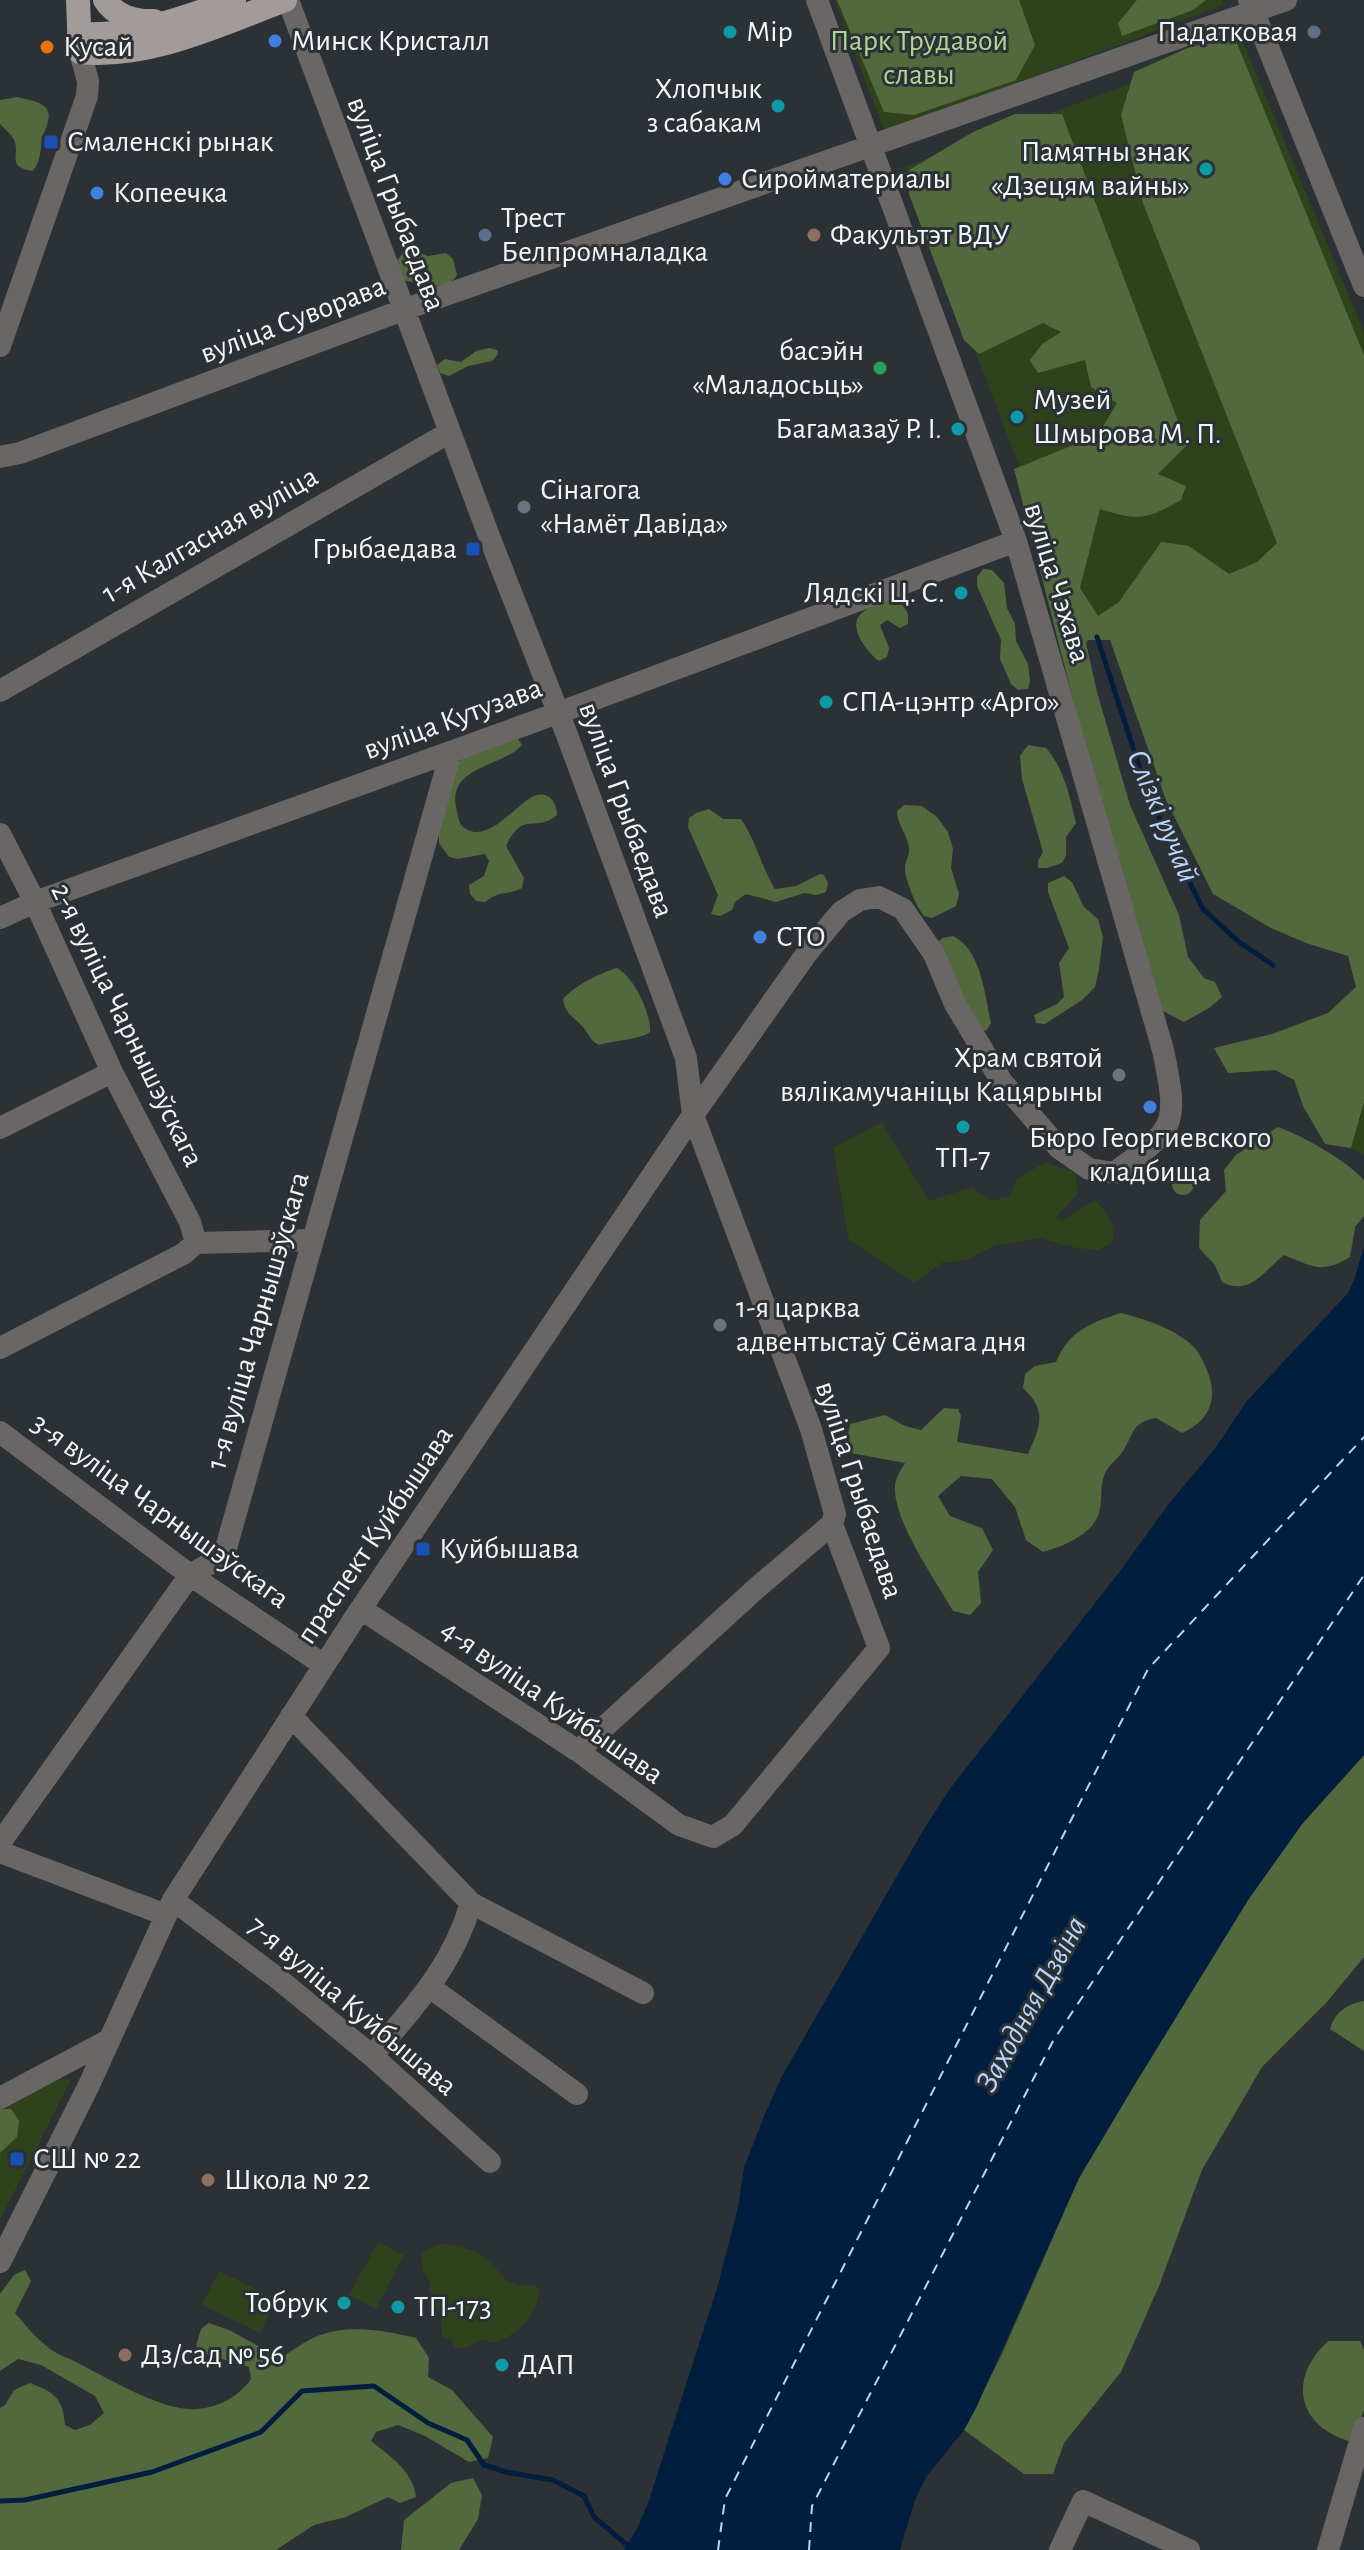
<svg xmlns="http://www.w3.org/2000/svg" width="1364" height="2550" viewBox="0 0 1364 2550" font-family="'Alegreya Sans',sans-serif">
  <rect width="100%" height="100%" fill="#2c3136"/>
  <path fill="#2e421b" d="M835,0H1222L1224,5L885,133Z
    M1243,42L1364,332V915L1085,603L1037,513L905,167Z
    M1364,1102V1155L1351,1148Z
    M882,1122L929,1201L972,1187L991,1201L1010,1196L1016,1180L1045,1162L1075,1173L1078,1193L1056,1218L1063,1220L1095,1200C1108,1214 1118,1224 1111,1244L1098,1250L1077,1248L1039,1238L996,1245L967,1260L941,1263L915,1283L849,1240L833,1148Z
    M48,2079L71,2080L0,2220V2111Z
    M378,2242L404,2255L376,2309L349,2295Z
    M442,2244C457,2246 474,2249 485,2258C504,2274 505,2289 534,2285L539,2290C538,2316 517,2336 493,2343L483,2340L465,2348H456L450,2339L442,2337L440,2311L430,2301V2282L423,2270L421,2255L427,2249Z
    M219,2271L276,2299L260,2333L202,2305Z"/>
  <path fill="#52693e" d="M837,0H1019L1035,45L1016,80L914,115L884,112Z
    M1137,0H1206L1193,10L1122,36L1118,23Z
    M1236,41L1364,355V1102L1351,1148L1325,1144L1303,1106L1294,1080L1275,1070L1228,1073L1214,1048L1272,1034L1328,1013L1356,987L1348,956L1306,943L1271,928L1213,894L1166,800L1110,640H1088L1086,643L1097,692L1130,805L1179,915L1188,957L1204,978L1215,982L1222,997L1209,1008L1184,1022L1163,1011L1112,851L1014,469L1098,435L1117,403L1091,387L1085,360L1038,373L1030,360L1042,344L1061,332L1043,323L979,354L964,340L909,194V170L973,132L1015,114H1062L1187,445L1158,474L1186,486L1181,500C1146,520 1137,521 1100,509L1080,588L1098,616L1119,602L1161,542L1189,546L1229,574L1257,562L1277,543L1143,203L1121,115L1134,72L1192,46Z
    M17,97C31,101 53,102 48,121C47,128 43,133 42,140C40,152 41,160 33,171C5,167 21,155 14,140C11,134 5,129 0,124V100Z
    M412,250L428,256L446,253L453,259L457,275C446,294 423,282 405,281L400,273L398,260L403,252Z
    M489,348L497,350L498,354L492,361L468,366L449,376L440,373L437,365L445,359L461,362L476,351Z
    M983,569L992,570L1004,583L1007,608L1015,624L1016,641L1028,664L1030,681L1028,689L1018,690L1011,684L1000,659L1001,640L977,586V577Z
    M890,597L899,598L908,614V624L900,628L887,620L880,625L889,648L887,657L879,661C867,653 846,625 862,613C869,606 881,602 890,597Z
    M517,737L522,745C503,767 448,766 456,807C458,815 458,825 466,829C489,843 515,805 534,796C549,790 557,803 557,815C534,834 524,809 506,846L524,878L522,888C507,896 501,889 485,902L476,901L470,894L469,885L484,876L489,861L485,854L458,859L449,857L439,843V825L450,774L461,759Z
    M1028,745L1046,748C1065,770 1069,795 1076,823L1066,837V855L1062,863L1047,868H1038V861L1043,852L1022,779L1020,756Z
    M904,805L922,806L937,817L948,832L953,849L951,868L959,894L956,906L932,918L924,916C917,908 904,878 905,867C905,861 910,855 909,848C908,835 897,825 897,811Z
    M709,809L723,819H741C756,841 761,866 775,889L796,886L820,874L824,875L828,883L826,892L817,895L804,893L776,902L746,894L735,902L732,910L720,916L711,914L718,895L688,827L689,818L696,813Z
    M1064,876L1072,882L1084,907L1098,919L1103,937L1099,969L1095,987L1082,1000L1045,1024L1036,1023L1034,1015L1057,1004L1064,997L1059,963L1069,948L1048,892V883Z
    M953,936C981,949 985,996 991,1023L986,1031L977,1029L937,943L943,938Z
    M617,968C634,977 651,1013 650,1032C640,1040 614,1040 599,1045C589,1040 589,1033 582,1026C573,1016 565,1014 563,999C574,986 600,973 617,968Z
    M1278,1127C1303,1136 1346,1160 1364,1180V1216L1355,1227L1350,1257C1321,1274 1314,1267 1284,1255C1263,1272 1250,1296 1222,1282L1215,1265L1199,1248L1200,1220L1226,1191L1224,1170L1236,1155Z
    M1172 1184a11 11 0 1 1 22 0a11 11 0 1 1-22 0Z
    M1121,1313C1147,1320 1174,1328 1194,1347C1199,1352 1203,1361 1206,1368C1219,1396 1211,1420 1182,1433L1156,1418C1131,1423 1135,1432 1123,1451C1117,1460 1107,1466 1104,1476C1099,1490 1104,1507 1096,1520C1086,1537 1061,1547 1043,1552L1026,1540L1015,1507L992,1479L961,1476L938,1496L950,1516L982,1528L993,1550L978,1572L981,1603L970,1615L953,1611C935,1579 893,1521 895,1486C895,1478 901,1470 905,1463L851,1453L848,1435L850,1424L885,1415L905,1426L921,1430L944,1408L958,1409L961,1416L957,1442L1028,1454C1040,1427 1048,1411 1023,1388L1025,1374L1035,1366L1056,1362C1069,1331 1090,1323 1121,1313Z
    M1364,1755V1957L1326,2003L1262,2067L1202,2170L1159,2286L1121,2372L1064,2443L1053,2474H1024L964,2430L1002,2354L1079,2178L1135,2084L1248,1900L1302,1824Z
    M1364,2001V2051L1330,2029C1335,2012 1347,2004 1364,2001Z
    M0,2109H11L19,2121L17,2137L0,2153Z
    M25,2270L31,2281L15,2313C26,2326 36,2338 50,2349C58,2355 69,2358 78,2363C105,2377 150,2403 180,2408C207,2413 236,2401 251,2379L249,2367L208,2355L196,2346L201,2329L209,2323L229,2330L280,2358C291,2352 302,2343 313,2338C345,2323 383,2330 416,2338L429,2358L428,2377L452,2390L493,2437L488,2458L469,2462L425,2436L398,2425L376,2432L371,2441C390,2456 413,2471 416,2497L400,2503L388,2497L346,2517L314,2525L276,2550H0V2408L5,2405L14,2390L30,2383C54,2392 63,2398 65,2425L75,2430L90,2425L104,2413L95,2396L41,2365L18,2359L0,2371V2294L14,2275Z
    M1328,2341H1360L1364,2350V2410L1352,2442C1297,2427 1287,2379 1328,2341Z
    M473,2478L482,2495L478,2519L459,2550H401L404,2520L451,2483Z"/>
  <path fill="#021e3f" d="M1364,1247V1755L1302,1824L1248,1900L1135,2084L1079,2178L976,2408L964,2430L926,2477L915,2500L900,2550H624L638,2527L649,2500L718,2285L738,2207L744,2168L762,2121L782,2076L924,1829L949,1790L1120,1571L1168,1505L1216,1447L1246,1402L1348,1293L1354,1280Z"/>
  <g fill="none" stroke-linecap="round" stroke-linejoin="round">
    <path stroke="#021e3f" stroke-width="5" d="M1097,637L1145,784L1170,843L1203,909L1239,942L1273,965
      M0,2501L25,2500L152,2472L261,2432L302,2391L374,2386L428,2423L467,2440L484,2465L506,2472L553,2480L584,2496L594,2517L633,2550"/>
    <path stroke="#b7d5fa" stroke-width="2" stroke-dasharray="10 8" stroke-linecap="butt" d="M718,2550L725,2499L1148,1669L1364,1437
      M809,2550L812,2506L1053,2041L1364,1575"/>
    <path stroke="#6a6666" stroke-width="22" d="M288,0L492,544L567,735L686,1058L693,1115L811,1429L835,1514L832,1524L879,1648L733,1825L713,1837L679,1825L578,1751L361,1609
      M1249,0L1364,286
      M0,346L87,96L88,81L80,52
      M0,457L20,453L403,310L1286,0
      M0,691L450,432
      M0,834L35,902L112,1072L190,1222L196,1243
      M0,918L35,902L558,713L1016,541
      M0,1128L112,1072
      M0,1348L183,1254L196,1243L312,1240
      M0,1432L190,1575L324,1665
      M291,1716L471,1903L643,1993
      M578,1751L759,1586L832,1524
      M0,1843L190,1575L209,1564L226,1548L451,752
      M0,1852L166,1915
      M173,1900L281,1981L372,2056L490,2162
      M431,1988L577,2094
      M372,2056C414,2007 453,1966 471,1903
      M0,2098L109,2040
      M0,2262L89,2085L173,1900L354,1619L693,1115L807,953L841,912L860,900L879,897L903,909L934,954L955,1004L1002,1082L1059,1148L1089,1169L1114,1173C1176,1128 1179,1127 1163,1050L1016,541L817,0
      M1060,2550L1083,2501L1189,2550
      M1328,2550L1364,2428"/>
    <path stroke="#a39b9a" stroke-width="24" d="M78,0L80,52C149,59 221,24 285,0
      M105,0C115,16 135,22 154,21
      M79,34C133,37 184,18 234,0"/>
  </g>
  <g fill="#0f9aa8" stroke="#2c3136" stroke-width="3">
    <circle cx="730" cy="32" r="8"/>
    <circle cx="778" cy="106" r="8"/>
    <circle cx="1206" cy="169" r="8"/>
    <circle cx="1017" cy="417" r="8"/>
    <circle cx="958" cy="429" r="8"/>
    <circle cx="961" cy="593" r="8"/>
    <circle cx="826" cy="702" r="8"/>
    <circle cx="963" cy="1127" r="8"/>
    <circle cx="344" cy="2303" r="8"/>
    <circle cx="398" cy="2307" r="8"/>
    <circle cx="502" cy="2365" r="8"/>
  </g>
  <g fill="#5c6f8a" stroke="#2c3136" stroke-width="3">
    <circle cx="1314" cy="32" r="8"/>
    <circle cx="485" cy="235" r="8"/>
  </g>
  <g fill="#3f7fe0" stroke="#2c3136" stroke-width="3">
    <circle cx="275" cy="41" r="8"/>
    <circle cx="725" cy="179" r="8"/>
    <circle cx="97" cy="193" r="8"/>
    <circle cx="760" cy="937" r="8"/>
    <circle cx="1150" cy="1107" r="8"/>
  </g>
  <circle fill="#e8710a" stroke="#2c3136" stroke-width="3" cx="47" cy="47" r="8"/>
  <g fill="#1a4fb4" stroke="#2c3136" stroke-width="3">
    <rect x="43" y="134" width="16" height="16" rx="4"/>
    <rect x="465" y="541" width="16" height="16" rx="4"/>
    <rect x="415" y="1541" width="16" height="16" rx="4"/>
    <rect x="9" y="2151" width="16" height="16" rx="4"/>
  </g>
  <g fill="#8d6e63" stroke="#2c3136" stroke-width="3">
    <circle cx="814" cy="235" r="8"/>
    <circle cx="208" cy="2180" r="8"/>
    <circle cx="125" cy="2355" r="8"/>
  </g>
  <circle fill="#2e9e5b" stroke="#2c3136" stroke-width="3" cx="880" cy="368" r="8"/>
  <g fill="#6b7280" stroke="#2c3136" stroke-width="3">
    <circle cx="524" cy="507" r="8"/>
    <circle cx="1119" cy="1075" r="8"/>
    <circle cx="720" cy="1325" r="8"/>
  </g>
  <g text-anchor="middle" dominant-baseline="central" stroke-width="6" stroke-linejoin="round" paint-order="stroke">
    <g font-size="30" fill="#f2f6f9" stroke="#2c3136" text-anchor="start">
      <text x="746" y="32">Мір</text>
      <text x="1298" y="32" text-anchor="end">Падатковая</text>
      <text x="291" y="41">Минск Кристалл</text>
      <text x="63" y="47">Кусай</text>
      <text x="762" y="89" text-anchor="end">Хлопчык<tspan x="762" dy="34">з сабакам</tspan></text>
      <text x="67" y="142">Смаленскі рынак</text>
      <text x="1190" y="152" text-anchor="end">Памятны знак<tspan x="1190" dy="34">«Дзецям вайны»</tspan></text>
      <text x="741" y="179">Сиройматериалы</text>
      <text x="113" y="193">Копеечка</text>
      <text x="501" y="218">Трест<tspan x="501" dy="34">Белпромналадка</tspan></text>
      <text x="830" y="235">Факультэт ВДУ</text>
      <text x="864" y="351" text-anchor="end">басэйн<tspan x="864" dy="34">«Маладосьць»</tspan></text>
      <text x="1033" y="400">Музей<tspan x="1033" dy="34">Шмырова М. П.</tspan></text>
      <text x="942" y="429" text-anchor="end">Багамазаў Р. І.</text>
      <text x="540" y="490">Сінагога<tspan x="540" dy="34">«Намёт Давіда»</tspan></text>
      <text x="457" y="549" text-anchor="end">Грыбаедава</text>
      <text x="945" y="593" text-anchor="end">Лядскі Ц. С.</text>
      <text x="842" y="702">СПА-цэнтр «Арго»</text>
      <text x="776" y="937">СТО</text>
      <text x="1103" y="1058" text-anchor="end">Храм святой<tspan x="1103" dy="34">вялікамучаніцы Кацярыны</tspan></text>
      <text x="1150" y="1138" text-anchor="middle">Бюро Георгиевского<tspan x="1150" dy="34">кладбища</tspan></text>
      <text x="963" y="1158" text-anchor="middle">ТП-7</text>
      <text x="736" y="1308">1-я царква<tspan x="736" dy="34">адвентыстаў Сёмага дня</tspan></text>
      <text x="439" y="1549">Куйбышава</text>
      <text x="33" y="2159">СШ № 22</text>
      <text x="224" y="2180">Школа № 22</text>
      <text x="328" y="2303" text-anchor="end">Тобрук</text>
      <text x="414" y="2307">ТП-173</text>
      <text x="141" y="2355">Дз/сад № 56</text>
      <text x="518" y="2365">ДАП</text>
    </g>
    <g font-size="30" fill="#afd691" stroke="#2c3136">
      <text x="919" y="41">Парк Трудавой<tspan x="919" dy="34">славы</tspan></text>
    </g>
    <g font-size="30" fill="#f2f6f9" stroke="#2c3136">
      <text transform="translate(396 204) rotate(69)">вуліца Грыбаедава</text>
      <text transform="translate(293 320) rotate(-21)">вуліца Суворава</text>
      <text transform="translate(210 535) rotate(-30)">1-я Калгасная вуліца</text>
      <text transform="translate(1057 583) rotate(73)">вуліца Чэхава</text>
      <text transform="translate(453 719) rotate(-20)">вуліца Кутузава</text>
      <text transform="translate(626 810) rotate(70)">вуліца Грыбаедава</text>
      <text transform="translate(127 1025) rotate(64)">2-я вуліца Чарнышэўскага</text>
      <text transform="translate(258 1321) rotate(-74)">1-я вуліца Чарнышэўскага</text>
      <text transform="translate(859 1490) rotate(72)">вуліца Грыбаедава</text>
      <text transform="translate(160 1511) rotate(36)">3-я вуліца Чарнышэўскага</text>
      <text transform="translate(375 1535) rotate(-56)">праспект Куйбышава</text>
      <text transform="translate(552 1702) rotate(35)">4-я вуліца Куйбышава</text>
      <text transform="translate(352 2006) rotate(40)">7-я вуліца Куйбышава</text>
    </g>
    <g font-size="32" font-style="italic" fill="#b7d5fa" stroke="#2c3136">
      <text transform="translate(1163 816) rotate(67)">Слізкі ручай</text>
      <text transform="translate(1031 2004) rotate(-61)">Заходняя Дзвіна</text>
    </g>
  </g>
</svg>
